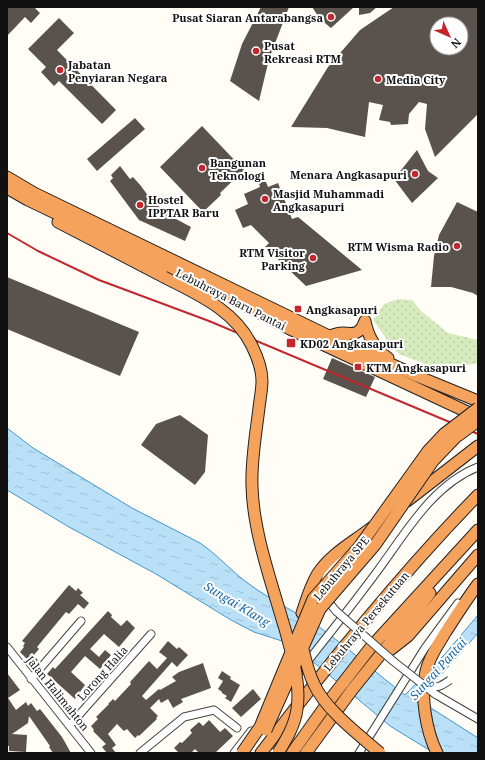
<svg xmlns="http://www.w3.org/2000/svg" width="485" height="760" viewBox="0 0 485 760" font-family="'Noto Serif',serif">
  <defs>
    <pattern id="grass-dots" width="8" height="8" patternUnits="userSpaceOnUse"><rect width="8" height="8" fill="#d5ebbd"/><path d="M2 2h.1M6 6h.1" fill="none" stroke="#b6c8a1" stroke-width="1.8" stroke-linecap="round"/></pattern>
    <pattern id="water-ripples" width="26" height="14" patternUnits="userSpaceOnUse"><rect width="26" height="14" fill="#b9e0f7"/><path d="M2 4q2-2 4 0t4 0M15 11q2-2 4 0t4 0" fill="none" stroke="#9ebfd3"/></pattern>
  </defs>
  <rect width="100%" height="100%" fill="#fffdf5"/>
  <path fill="url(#grass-dots)" d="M398,299L412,300L421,311L448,333L478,340V363L453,368L433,367L399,354L393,348L373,320L384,304Z"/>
  <path fill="url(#water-ripples)" stroke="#3f96cf" d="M7,428L33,448L132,508L200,543C219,556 232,572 249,584C272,601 298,613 322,629C351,650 377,674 405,695L445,654L478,615V633L417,702L431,708L478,738V753H434L390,726L317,665L297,650L282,641L254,632L231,620L156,574L69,527L7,490Z"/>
  <path fill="#5a524d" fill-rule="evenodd" d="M7,7H34L40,13L31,23L25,17L7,36Z
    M261,7H289L269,59L259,101L230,81L242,44Z
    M312,7H354L331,28L320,19Z
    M359,7H377L370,13L359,15Z
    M394,7H478V114L435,157L425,129L427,104L419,102L409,114L408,124L391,125L390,122L379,120L383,105L369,102L365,137L327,128L291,127L328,67L360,30ZM437,24H461V48H437Z
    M59,18L74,33L57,50L116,110L102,124L59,81L54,86L41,72L46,67L28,49Z
    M135,118L145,129L97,171L87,159Z
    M202,126L244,170L220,193L221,195L203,212L160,167Z
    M417,150L428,171L438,178L412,203L394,179Z
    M120,166L130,179L133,177L141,186L149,197L146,201L179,215L176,219L191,227L185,241L139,220L110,181L113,178L111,175Z
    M264,177L268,187L278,183L292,219L298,217L362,270L306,286L265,247L269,243L251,225L243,228L235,210L248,204L244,194L260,187L258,180Z
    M457,202L478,212V296L473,293L451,287H431L434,256L439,235Z
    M7,277L139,332L120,376L7,329Z
    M332,358L375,377L366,397L323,379Z
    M180,415L208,435L205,472L195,485L141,445L156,424Z
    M69,585L76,591L78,588L83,593L80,595L89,603L84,609L78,604L69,614L66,612L37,647L39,649L33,656L38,660L33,665L20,652L24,647L23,646L25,643L22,641Z
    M108,611L112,615L111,617L121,626L127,620L135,628L119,647L104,634L90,649L99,657L105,650L111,655L100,669L85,656L71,672L85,685L75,699L47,674L53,667L55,669Z
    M168,641L177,649L179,647L188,655L177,667L172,662L142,696L146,700L159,689L160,690L176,681L172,677L179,672L203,663L211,688L181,699L183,702L173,708L168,699L161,703L159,699L150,708L158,716L156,718L157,719L139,736L138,735L135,738L127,729L124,731L117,724L108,734L116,745L112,748L116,753H107L102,747L106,744L93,731L94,730L91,726L98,719L96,717L109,704H108L113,699L115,701L131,684L130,682L149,661L157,669L167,658L159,652Z
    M222,671L231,677L230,679L240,685L231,702L225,698L227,696L222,693V692L218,689L223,681L218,678Z
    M7,673L20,690L8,698L16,710L26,702L28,706L31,703L37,711L40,709L62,737L71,753H53L49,747L50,746L29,716L28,723L12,734L27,735L26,752L9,751V746H7Z
    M253,689L261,699L241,717L232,708Z
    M209,720L220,732L225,728L233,736L215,753H199L195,749L191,753H179L174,748L180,742L182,743L192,733L190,730L199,722L203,726Z"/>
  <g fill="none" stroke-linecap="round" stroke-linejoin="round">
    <g stroke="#444" stroke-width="9">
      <path id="minor" d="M336,611C314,587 326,571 346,552
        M7,647L91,753
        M296,676C323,642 350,608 376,573C405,534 432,485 478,467
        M31,679L81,621
        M435,694L478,719
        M70,725L151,634
        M140,753L184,717L214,710L237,728
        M234,753L251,731
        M359,753L425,648L458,603"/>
    </g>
    <g stroke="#222" stroke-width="13">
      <path id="highway" d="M7,177L34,193L329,336L417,376L478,401
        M7,188L28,200L219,292L290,329L478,417
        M58,222L164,277
        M365,321C368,337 375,349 388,358
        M329,336C333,335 338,333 342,333C354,334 360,335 365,321
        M407,501L478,446
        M302,613C306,601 310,587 317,575C330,554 352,543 371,528
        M390,650L408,636L478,555
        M261,753C329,663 400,575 478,495
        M292,753L329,701L371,647L478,530
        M306,753L352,690L430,593
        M437,753C426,731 420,695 426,671C429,657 438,645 445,633C456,616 466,600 478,584"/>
    </g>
    <use href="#minor" stroke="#fff" stroke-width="7"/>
    <use href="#highway" stroke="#f5a25d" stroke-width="11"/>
    <path stroke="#c4262e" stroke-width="2" d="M7,233L38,251L99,280L209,321L478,434"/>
    <g stroke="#444" stroke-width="9" stroke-linecap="butt">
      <path id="minor-bridge" d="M336,611L393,661L435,694
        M426,686C437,689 441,686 450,680"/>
    </g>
    <g stroke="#222" stroke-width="13" stroke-linecap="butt">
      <path id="highway-bridge" d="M164,277C197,294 235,310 252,346C257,356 262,370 262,381C262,389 260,399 259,408C256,433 251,460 252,486C253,532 272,584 285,629C292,655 301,682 297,709C295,725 286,740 278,753
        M302,645C305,658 308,672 314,684C325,709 359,735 380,753
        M266,730L320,609L375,545L433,461L456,437L478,421
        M242,753L260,727L313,599L359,547L428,451L444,434L478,408"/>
    </g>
    <use href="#minor-bridge" stroke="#fff" stroke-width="7"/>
    <use href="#highway-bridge" stroke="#f5a25d" stroke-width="11"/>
  </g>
  <g fill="#c4262e" stroke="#fff" stroke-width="1.5">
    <circle cx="331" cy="17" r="4"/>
    <circle cx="256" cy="51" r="4"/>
    <circle cx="60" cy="70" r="4"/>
    <circle cx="378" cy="79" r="4"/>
    <circle cx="202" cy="168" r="4"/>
    <circle cx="415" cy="174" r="4"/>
    <circle cx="265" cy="199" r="4"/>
    <circle cx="140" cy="205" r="4"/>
    <circle cx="457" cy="246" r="4"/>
    <circle cx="313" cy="258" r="4"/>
    <rect x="294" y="305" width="8" height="8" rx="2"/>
    <rect x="286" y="338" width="10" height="10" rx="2"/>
    <rect x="354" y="363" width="8" height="8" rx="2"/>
  </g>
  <g text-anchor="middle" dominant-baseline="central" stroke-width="4" stroke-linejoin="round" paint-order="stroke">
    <g font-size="11" font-weight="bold" fill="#111" stroke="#fff" text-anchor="start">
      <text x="323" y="17" text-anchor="end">Pusat Siaran Antarabangsa</text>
      <text x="264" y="45">Pusat<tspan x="264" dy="13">Rekreasi RTM</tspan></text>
      <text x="68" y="64">Jabatan<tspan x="68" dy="13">Penyiaran Negara</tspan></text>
      <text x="386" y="79">Media City</text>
      <text x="210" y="162">Bangunan<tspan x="210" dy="13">Teknologi</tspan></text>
      <text x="407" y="174" text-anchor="end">Menara Angkasapuri</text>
      <text x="273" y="193">Masjid Muhammadi<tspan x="273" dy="13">Angkasapuri</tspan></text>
      <text x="148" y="199">Hostel<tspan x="148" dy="13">IPPTAR Baru</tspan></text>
      <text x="449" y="246" text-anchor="end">RTM Wisma Radio</text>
      <text x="305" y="252" text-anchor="end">RTM Visitor<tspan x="305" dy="13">Parking</tspan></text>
      <text x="306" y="309">Angkasapuri</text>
      <text x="300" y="343">KD02 Angkasapuri</text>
      <text x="366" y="367">KTM Angkasapuri</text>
    </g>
    <g font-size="11" fill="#111" stroke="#fff">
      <text transform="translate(231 299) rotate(27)">Lebuhraya Baru Pantai</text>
      <text transform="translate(341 568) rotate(-50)">Lebuhraya SPE</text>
      <text transform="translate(366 621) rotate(-50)">Lebuhraya Persekutuan</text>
      <text transform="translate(102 673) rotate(-48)">Lorong Halia</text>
      <text transform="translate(58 693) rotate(51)">Jalan Halimahton</text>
    </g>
    <g font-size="12" font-style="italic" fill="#1768a6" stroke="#fff">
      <text transform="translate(237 604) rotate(31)">Sungai Klang</text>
      <text transform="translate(438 669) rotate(-48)">Sungai Pantai</text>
    </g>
  </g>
  <rect width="485" height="760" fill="none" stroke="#111111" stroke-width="16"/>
  <g transform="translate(449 36) rotate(135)"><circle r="19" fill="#ffffff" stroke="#a0a0a0"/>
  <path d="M0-3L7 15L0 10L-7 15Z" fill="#c4262e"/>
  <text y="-6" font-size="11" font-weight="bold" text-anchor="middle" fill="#111111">N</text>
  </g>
</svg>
